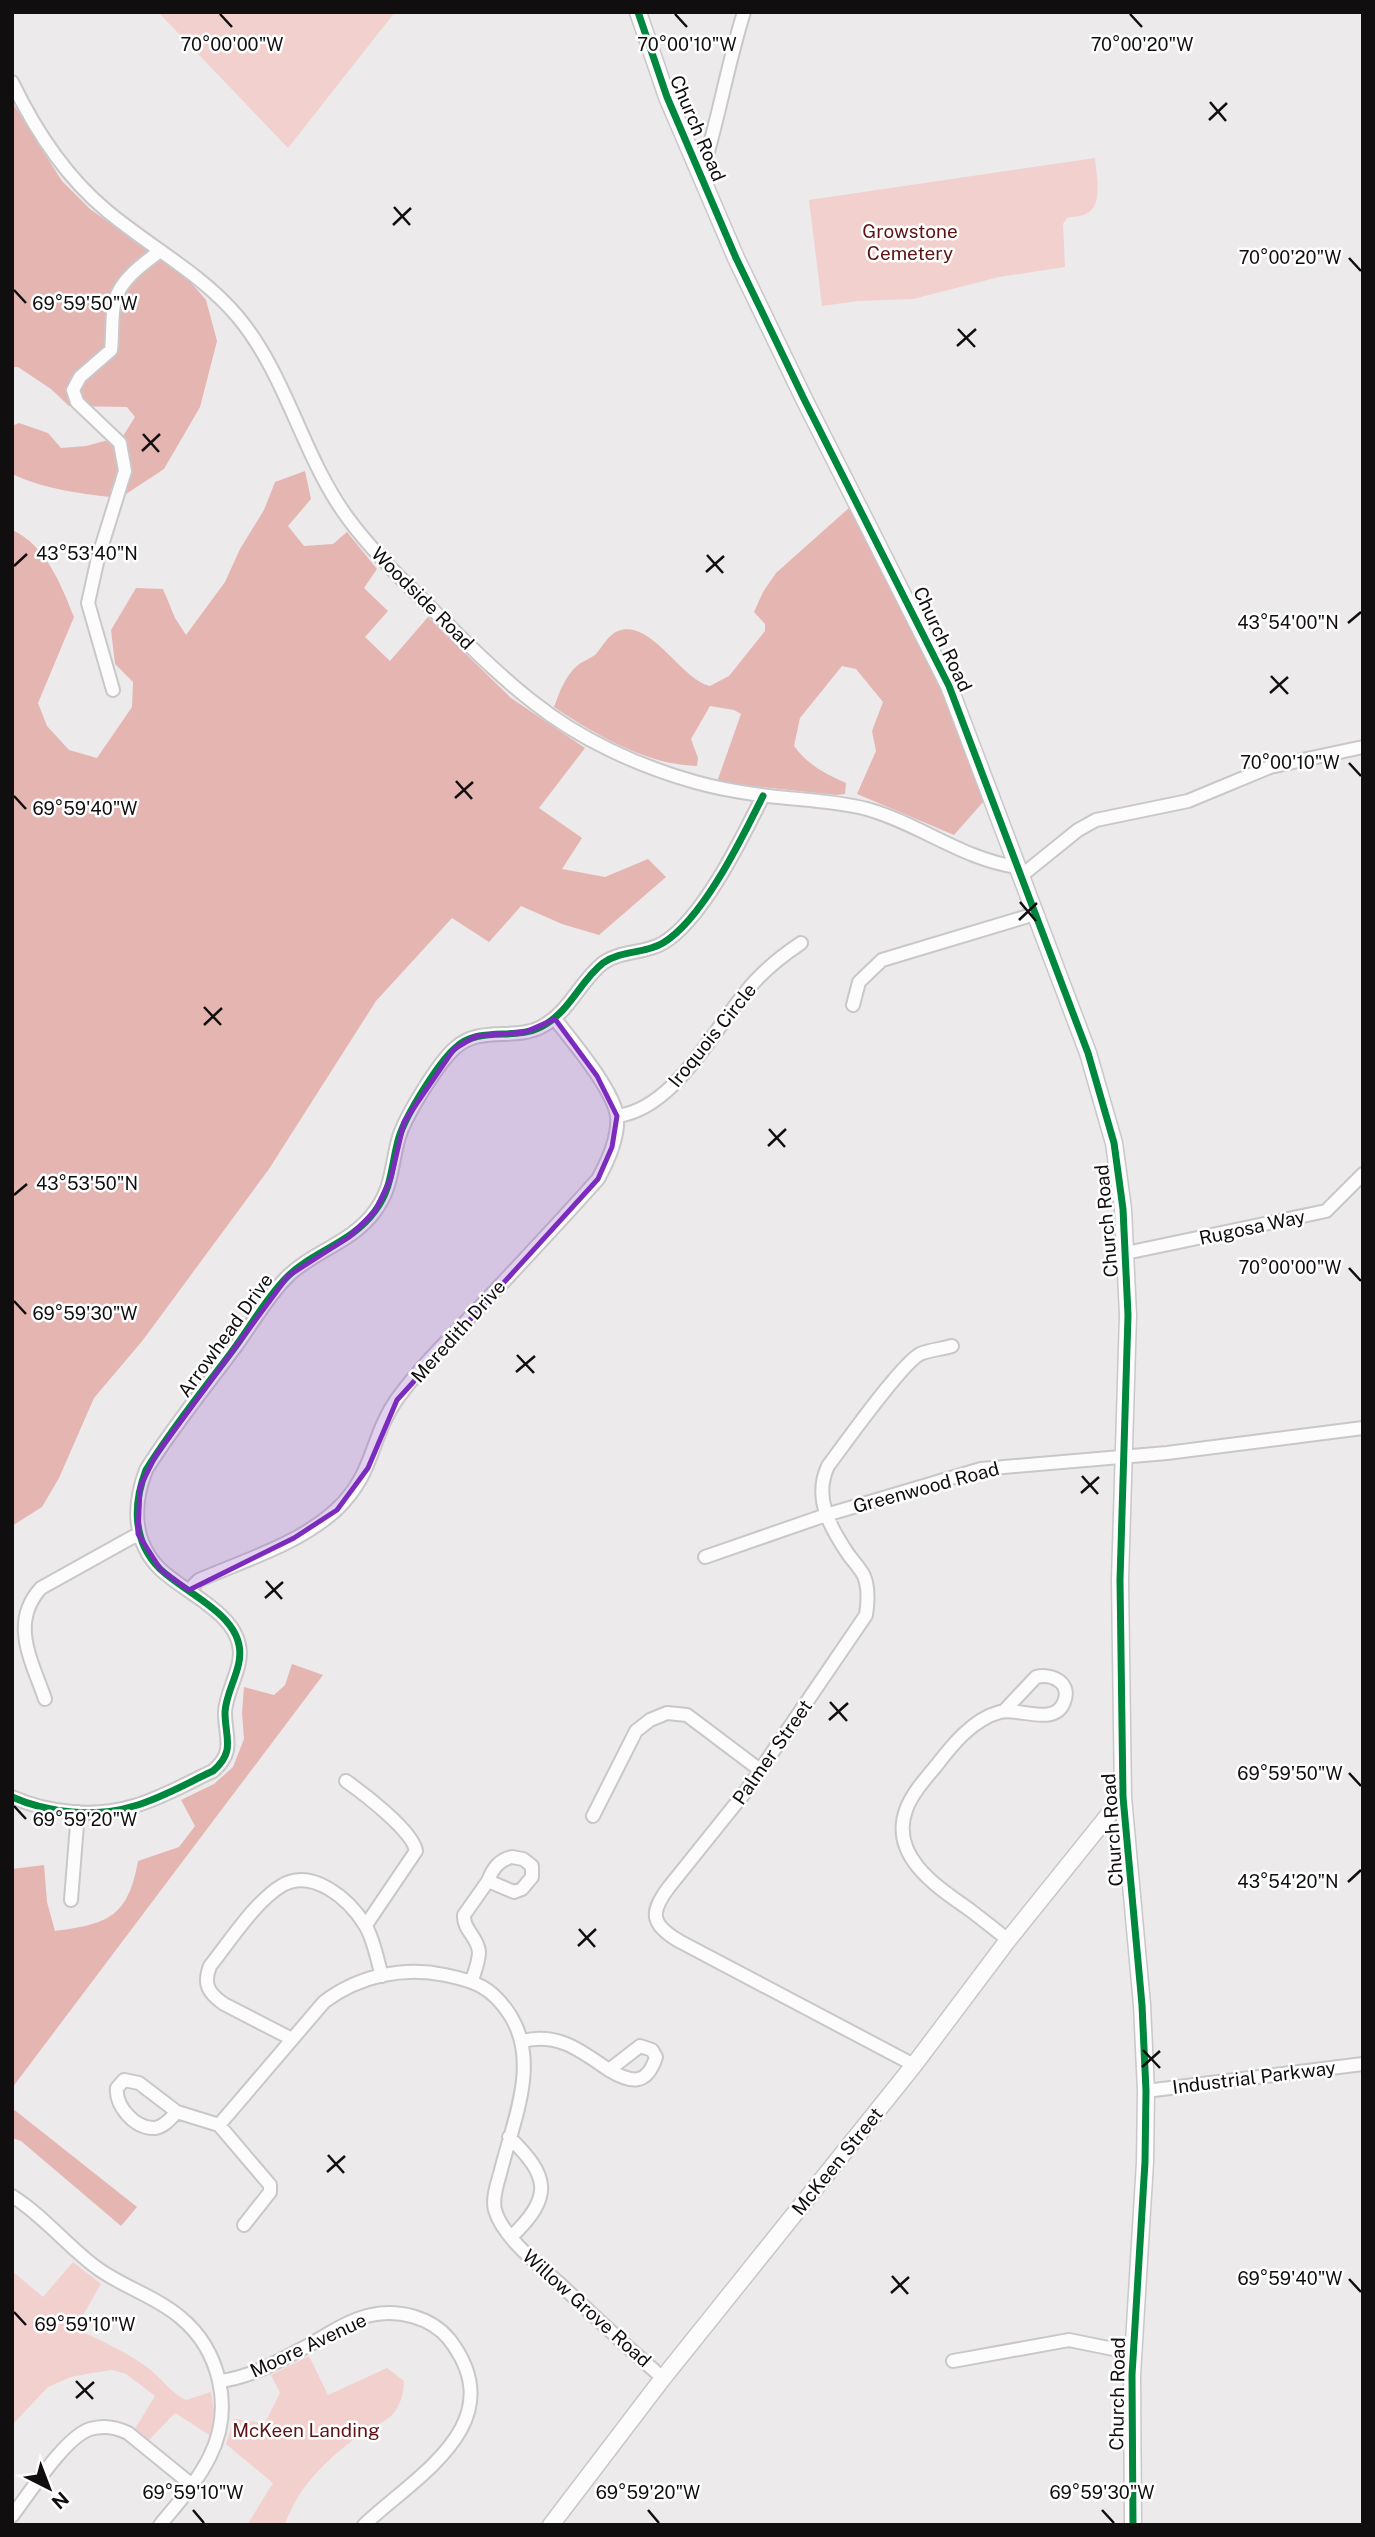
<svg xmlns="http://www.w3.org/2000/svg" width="1375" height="2537" viewBox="0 0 1375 2537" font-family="'Public Sans',sans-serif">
  <rect width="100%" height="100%" fill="#eceaeb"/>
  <path fill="#f2d0cd" d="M158,12H395L288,148Z
    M1095,158C1096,173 1103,202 1089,212C1083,217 1074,216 1067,218L1063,224L1065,267L999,277L913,299L858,301L822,306L809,200Z
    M73,2262L101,2284L75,2329C99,2339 122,2350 144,2365C159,2375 169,2392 186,2400L211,2392L214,2411L211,2436L175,2413L148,2441L133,2432L155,2396L126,2374L112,2370L92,2373L71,2377L48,2387L12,2425V2271L43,2297Z
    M309,2356L328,2395L387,2368L404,2381C404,2392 400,2408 391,2416C380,2425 364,2431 353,2440C324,2462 297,2489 285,2525H247L273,2483L226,2444L234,2419L265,2423L280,2393L271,2375Z"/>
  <path fill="#e5b5b2" d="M12,102L62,181L90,209L187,278L206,300L217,341L200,407L164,469L120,498C83,494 46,490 12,474V426L19,423L48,433L61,448L86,446L123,436L135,417L127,407L69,406L51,389L18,367H12Z
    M305,471L311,499L288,526L304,546L333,544L347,532L377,569L364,588L388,611L365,637L390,661L428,617L511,698L585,748L539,808L582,838L562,869L605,877L648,859L666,877L599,935L562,924L521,906L489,942L452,918L376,1001L269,1169L143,1340L94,1398L59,1478L42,1507L12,1526V530C46,545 61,585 74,617L38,703L47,726L69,750L97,758L132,707L133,682L115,664L111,630L136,588L163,589L175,618L186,635L225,582L240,549L264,510L275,482Z
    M850,507L921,642L951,713L984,801L954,835L857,794L876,751L872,731L883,702L856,669L842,666L800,718L794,746C808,765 824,773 846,783L845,794L836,795L717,782L741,714L734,710L710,706L691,739L698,758L697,766C647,765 594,734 554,707C560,691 565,676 578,665C583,661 590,659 596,654C602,647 609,634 618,631C651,618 680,679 710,686L729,676L765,631V624L754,612L763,592L776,573Z
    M292,1664L323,1675L12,2088V1869L44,1865L47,1902L55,1931C108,1924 128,1917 138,1861L179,1847L195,1826L181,1800L214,1784L233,1767L244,1739L242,1713L244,1687L274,1695L285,1685Z
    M12,2108L137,2207L121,2226L21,2141L12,2138Z"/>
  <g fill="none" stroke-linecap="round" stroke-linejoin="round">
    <g stroke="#c9c7c8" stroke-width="16">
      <path id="minor" d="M12,82C35,130 66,177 107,211C150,247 202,274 238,317C287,376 302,455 347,517C374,554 407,584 439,616C469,645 499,676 533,702C579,739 638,766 695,782C716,788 739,792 761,795C796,800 832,800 867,809C920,824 962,859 1017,867
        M701,176C718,122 727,66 744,12
        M113,690L88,603L98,558L125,471L120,443L77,402L73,390L80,377L111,350C113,334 111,315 115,300C121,279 144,263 160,251
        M1021,876L1078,830L1096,820L1188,801L1270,767L1363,747
        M853,1005L859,982L882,960L1035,914
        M617,1116C673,1109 711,1034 745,993C761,972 780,957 801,943
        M1126,1253L1326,1211L1363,1174
        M705,1557L826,1515L981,1469L1167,1453L1363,1428
        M189,1590L199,1580C245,1560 299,1544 336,1510C375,1474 370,1437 397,1399C421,1366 451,1337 479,1308C519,1265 559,1223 598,1179C608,1161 619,1137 617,1116C613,1089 572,1041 555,1019
        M45,1699C32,1661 9,1623 41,1588L138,1534
        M1004,1711L1036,1677C1052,1673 1072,1683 1064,1702C1055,1727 1018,1707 1000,1712C973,1719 952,1745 936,1766C925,1779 911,1795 906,1810C889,1857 939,1888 970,1910C983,1920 996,1930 1008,1940
        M346,1781C363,1793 413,1831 416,1851L366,1925
        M12,1797C48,1813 96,1818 134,1806C162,1798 187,1783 213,1771C236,1751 225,1738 225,1712C226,1690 244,1667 239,1645C236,1629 224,1617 211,1607C195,1594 175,1583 160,1569C132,1541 133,1504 146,1470C172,1428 204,1389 233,1350C251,1326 266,1298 287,1277C313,1251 352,1243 375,1211C393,1187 391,1164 399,1137C406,1115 438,1063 455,1048C480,1025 514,1041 541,1027C570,1012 579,982 603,963C621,950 645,954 663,943C703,919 742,838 763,796
        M593,1816L636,1731L650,1720L667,1713L687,1715L760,1770
        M512,1857L523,1859L532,1866V1877L522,1889L514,1892L488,1881C493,1868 499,1860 512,1857Z
        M71,1900L78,1812
        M472,1980C475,1971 479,1961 479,1952C478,1937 463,1930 464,1915L488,1881
        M292,2039L224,2004C208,1993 203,1984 210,1966C230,1941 255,1902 281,1886C312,1867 349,1899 365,1925C374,1939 377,1960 382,1976
        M523,2041C558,2032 581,2051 609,2070
        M640,2046L652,2050L656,2057C647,2086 631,2083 609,2070Z
        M914,2065L679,1941C650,1924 650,1912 669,1887L746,1791L866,1615C868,1602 869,1588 864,1576C860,1568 853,1561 848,1554C830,1527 813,1498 828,1466C844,1445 901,1364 920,1354C929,1350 942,1349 952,1346
        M124,2080L139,2083L177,2112C171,2118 164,2127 155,2128C135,2129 115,2106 117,2088Z
        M1146,2091L1363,2064
        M177,2112L219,2125L324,2002C358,1976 403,1966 445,1975C475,1981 492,1987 510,2015C541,2064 512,2123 500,2174C497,2184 492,2199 495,2210C503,2238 540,2266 561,2285C595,2317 628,2348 663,2378
        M219,2125L270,2185V2192L244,2225
        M509,2137C549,2176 554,2196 511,2237
        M12,2196C44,2216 67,2246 97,2268C123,2287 155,2296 180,2317C220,2350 234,2408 210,2456C198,2481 178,2503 160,2525
        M953,2361L1069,2340L1133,2353
        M220,2381C252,2377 281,2360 309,2345C329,2334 348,2320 371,2315C398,2309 431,2317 449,2339C514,2423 417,2475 364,2525
        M12,2516C29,2494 65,2437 90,2429C103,2425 116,2427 128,2433L192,2485"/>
    </g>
    <g stroke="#c9c7c8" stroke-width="19">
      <path id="tertiary" d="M638,12L667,97L736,258L804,399L949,686L1088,1053L1114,1143L1123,1209L1128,1315L1120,1580L1123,1797L1142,2005L1146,2091L1145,2162L1132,2375L1133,2525
        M551,2525L663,2378L914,2065L1008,1940L1123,1797"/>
    </g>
    <use href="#minor" stroke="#fcfcfc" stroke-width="12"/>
    <use href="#tertiary" stroke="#fcfcfc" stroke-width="16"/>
    <g stroke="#fff" stroke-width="11">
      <path id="cycleway" d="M638,12L667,97L736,258L804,399L949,686L1088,1053L1114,1143L1123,1209L1128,1315L1120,1580L1123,1797L1142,2005L1146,2091L1145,2162L1132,2375L1133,2525
        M12,1797C48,1813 96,1818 134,1806C162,1798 187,1783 213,1771C236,1751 225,1738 225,1712C226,1690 244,1667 239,1645C236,1629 224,1617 211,1607C195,1594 175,1583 160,1569C132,1541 133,1504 146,1470C172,1428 204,1389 233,1350C251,1326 266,1298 287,1277C313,1251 352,1243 375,1211C393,1187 391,1164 399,1137C406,1115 438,1063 455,1048C480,1025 514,1041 541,1027C570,1012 579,982 603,963C621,950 645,954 663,943C703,919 742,838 763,796"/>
    </g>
    <use href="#cycleway" stroke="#00873e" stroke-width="7"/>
  </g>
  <path fill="#7b2cbf" fill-opacity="0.2" stroke="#7b2cbf" stroke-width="5" stroke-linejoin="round" d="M555,1019L597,1076L617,1116L612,1147L598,1179L397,1400L368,1468L337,1510L294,1538L189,1590L161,1570L138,1534L140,1487L156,1455L288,1276L349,1237L375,1211L391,1178L404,1122L454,1049L476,1036L525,1032Z"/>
  <path fill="none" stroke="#100e0f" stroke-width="2.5" d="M220,14L232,27M675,14L687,27M1130,14L1142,27M1210,102L1226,121M1209,120L1227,103M394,207L410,225M393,225L411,208M1349,258L1361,271M14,290L26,303M958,329L975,347M957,346L976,329M143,434L159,452M142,451L160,434M707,555L723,573M14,566L27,554M706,572L724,556M1348,623L1361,612M1271,676L1288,694M1270,693L1288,677M1349,763L1361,776M456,781L472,799M14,796L26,809M455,798L473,782M1020,902L1036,921M1019,920L1037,903M204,1007L221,1025M204,1025L222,1008M769,1129L785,1147M768,1146L786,1129M14,1195L27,1184M1349,1268L1361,1281M14,1301L26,1314M517,1355L534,1373M516,1372L535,1356M1082,1476L1098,1494M1081,1493L1099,1477M266,1581L282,1599M265,1598L283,1582M830,1702L847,1721M829,1720L848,1703M1349,1773L1361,1786M14,1806L26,1819M1348,1882L1361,1870M579,1929L595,1947M578,1946L596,1929M1143,2050L1160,2068M1142,2067L1160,2051M328,2155L344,2173M327,2172L345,2156M892,2276L908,2294M1349,2279L1361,2292M891,2293L909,2277M14,2312L26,2325M76,2381L93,2399M76,2398L94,2382M193,2510L204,2523M648,2510L659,2523M1102,2510L1114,2523"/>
  <g text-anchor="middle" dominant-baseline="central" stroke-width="5" stroke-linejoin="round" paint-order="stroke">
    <g font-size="19" fill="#100e0f" stroke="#fff">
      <text transform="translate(698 128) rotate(67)">Church Road</text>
      <text transform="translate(423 598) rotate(45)">Woodside Road</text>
      <text transform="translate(943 639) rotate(65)">Church Road</text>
      <text transform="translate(712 1035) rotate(-51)">Iroquois Circle</text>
      <text transform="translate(1106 1221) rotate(-95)">Church Road</text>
      <text transform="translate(1252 1227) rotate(-12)">Rugosa Way</text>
      <text transform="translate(458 1331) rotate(-48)">Meredith Drive</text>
      <text transform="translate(225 1335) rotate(-54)">Arrowhead Drive</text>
      <text transform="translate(926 1487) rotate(-15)">Greenwood Road</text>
      <text transform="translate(772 1752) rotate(-55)">Palmer Street</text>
      <text transform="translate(1112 1830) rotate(-94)">Church Road</text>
      <text transform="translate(1254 2077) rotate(-7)">Industrial Parkway</text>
      <text transform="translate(837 2161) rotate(-51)">McKeen Street</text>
      <text transform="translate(587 2308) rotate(42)">Willow Grove Road</text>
      <text transform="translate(308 2345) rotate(-25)">Moore Avenue</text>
      <text transform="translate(1117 2394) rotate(-89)">Church Road</text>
    </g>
    <g font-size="19" fill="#601316" stroke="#fff">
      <text x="910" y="231">Growstone<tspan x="910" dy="22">Cemetery</tspan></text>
      <text x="306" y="2430">McKeen Landing</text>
    </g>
  </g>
  <g font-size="18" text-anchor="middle" fill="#100e0f" stroke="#fff" stroke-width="5" stroke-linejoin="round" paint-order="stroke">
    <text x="232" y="51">70°00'00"W</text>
    <text x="687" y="51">70°00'10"W</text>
    <text x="1142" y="51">70°00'20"W</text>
    <text x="1290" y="264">70°00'20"W</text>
    <text x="85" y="310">69°59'50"W</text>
    <text x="87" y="560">43°53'40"N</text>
    <text x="1288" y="629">43°54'00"N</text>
    <text x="1290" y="769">70°00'10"W</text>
    <text x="85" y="815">69°59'40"W</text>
    <text x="87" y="1190">43°53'50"N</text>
    <text x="1290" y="1274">70°00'00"W</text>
    <text x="85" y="1320">69°59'30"W</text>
    <text x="1290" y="1780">69°59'50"W</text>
    <text x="85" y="1826">69°59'20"W</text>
    <text x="1288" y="1888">43°54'20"N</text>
    <text x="1290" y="2285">69°59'40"W</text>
    <text x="85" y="2331">69°59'10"W</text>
    <text x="193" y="2499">69°59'10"W</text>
    <text x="648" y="2499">69°59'20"W</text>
    <text x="1102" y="2499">69°59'30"W</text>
  </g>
  <rect width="1375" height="2537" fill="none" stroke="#100e0f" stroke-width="28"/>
  <g transform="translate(49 2488) rotate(138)" stroke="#ffffff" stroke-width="5" paint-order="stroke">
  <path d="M0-5L12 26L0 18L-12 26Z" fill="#100e0f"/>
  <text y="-10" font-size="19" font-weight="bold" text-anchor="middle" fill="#100e0f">N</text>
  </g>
</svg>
